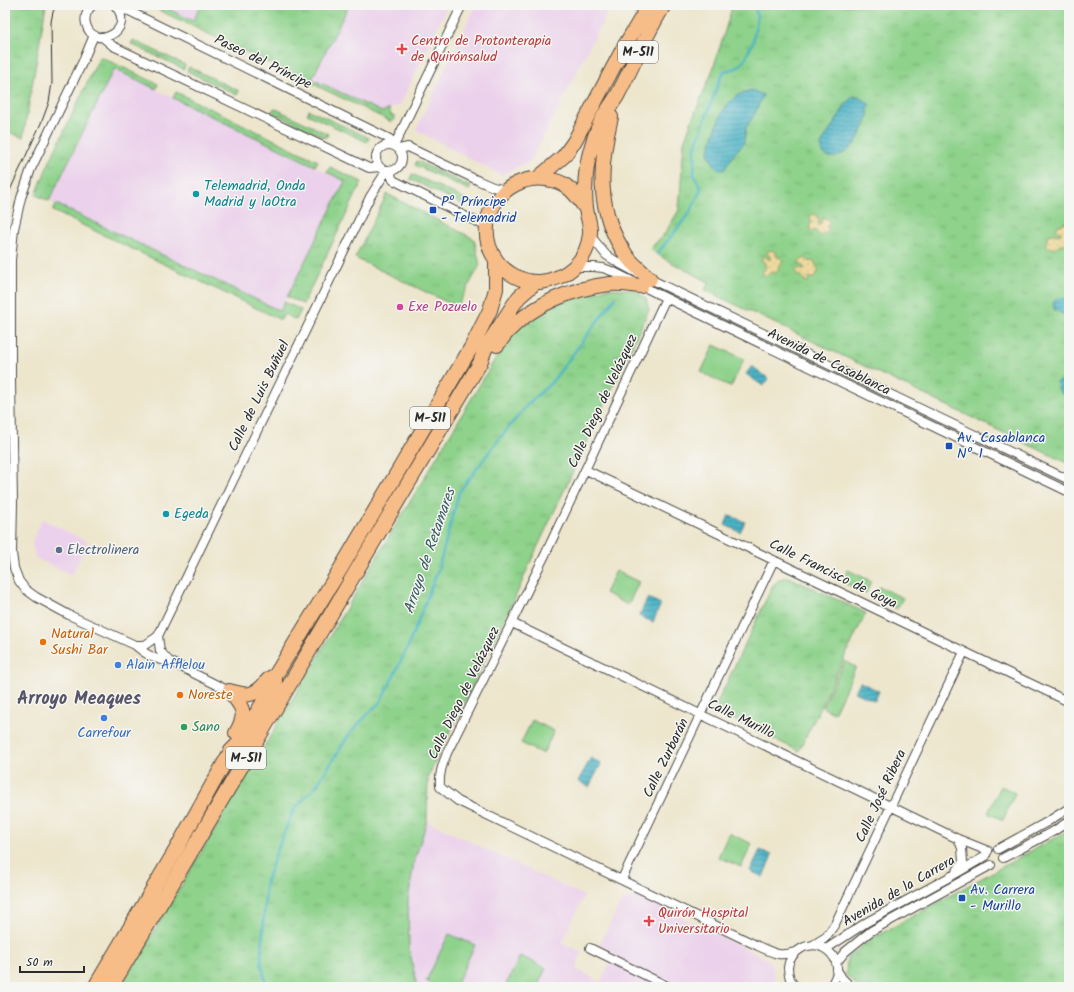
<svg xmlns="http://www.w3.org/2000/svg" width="1074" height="992" viewBox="0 0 1074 992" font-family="Kalam,sans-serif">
  <defs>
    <pattern id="grass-tufts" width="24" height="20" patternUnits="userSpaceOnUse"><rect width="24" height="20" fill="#8ed28b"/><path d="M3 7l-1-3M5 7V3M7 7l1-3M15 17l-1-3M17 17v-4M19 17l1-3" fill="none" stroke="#7bb478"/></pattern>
    <pattern id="sand-dots" width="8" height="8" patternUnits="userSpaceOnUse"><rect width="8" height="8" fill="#eeda9e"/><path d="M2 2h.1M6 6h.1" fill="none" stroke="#cb8" stroke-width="1.8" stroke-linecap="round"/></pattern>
    <pattern id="garden-furrows" width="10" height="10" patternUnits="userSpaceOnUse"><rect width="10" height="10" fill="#8ed28b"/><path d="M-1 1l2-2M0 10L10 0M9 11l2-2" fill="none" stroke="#7bb478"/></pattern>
    <pattern id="water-rules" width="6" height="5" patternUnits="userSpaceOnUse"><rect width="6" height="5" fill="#48b3c6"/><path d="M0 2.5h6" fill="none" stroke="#3c92a1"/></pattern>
  </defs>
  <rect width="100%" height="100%" fill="#f6f6f2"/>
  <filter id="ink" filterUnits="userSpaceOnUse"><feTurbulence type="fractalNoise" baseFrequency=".025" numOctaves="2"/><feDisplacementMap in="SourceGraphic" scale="8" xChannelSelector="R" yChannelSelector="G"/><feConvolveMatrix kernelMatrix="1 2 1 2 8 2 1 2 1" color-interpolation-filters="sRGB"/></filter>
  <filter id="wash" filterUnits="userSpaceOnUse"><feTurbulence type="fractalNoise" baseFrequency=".012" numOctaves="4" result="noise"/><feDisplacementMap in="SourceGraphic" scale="16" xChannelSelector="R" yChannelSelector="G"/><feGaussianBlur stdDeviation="0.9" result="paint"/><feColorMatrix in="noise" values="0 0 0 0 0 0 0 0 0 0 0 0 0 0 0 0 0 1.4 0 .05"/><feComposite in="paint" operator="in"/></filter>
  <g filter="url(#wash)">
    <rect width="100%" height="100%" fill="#ede6cd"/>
    <path fill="#ebd1eb" d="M160,5H448L400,105L382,112L312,80Z
      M476,5H611L531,161L501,175L416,130Z
      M114,69L345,181L280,311L49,201Z
      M42,519L88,542L72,575L35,558L32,542Z
      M427,821L584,896L562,943L582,952L576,969L601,982L614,953L599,945L622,900L637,896L769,960L775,978L770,987H417L409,947L408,901L414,862Z"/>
    <path fill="url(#grass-tufts)" stroke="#5c7e5b" d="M5,5H46L23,138L5,130Z
      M148,5H160L193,21L201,5H349L312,79L382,112L389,109L391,115L395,117L392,122Z
      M732,5H1069V464L705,290L709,282L665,259L650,249L665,233L679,210L684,142L692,120L713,69L731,11Z
      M133,40L185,65L184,69L131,44Z
      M101,57L158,84L156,89L114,69L49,201L36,195L47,167L99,58Z
      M189,67L239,91L237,95L187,71Z
      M176,92L318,161L315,166L173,98Z
      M274,108L328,134L326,138L272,112Z
      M309,110L369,138L367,142L307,114Z
      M330,167L362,182L303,304L287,297L345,181L327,172Z
      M387,194L474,239L480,265L457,307L355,258Z
      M56,204L280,311L284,302L301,310L296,320L284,314L281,320L53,211Z
      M607,288L636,290L646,299L649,310L530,563L515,598L428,777L427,821L414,862L408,901L409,947L417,987H120L159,923L504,344L515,331L552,305Z
      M788,577L866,613L799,751L724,715L719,710L717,703L773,585L780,579Z
      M1069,830V987H859L846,975L847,958L873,938Z"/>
    <path fill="url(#sand-dots)" stroke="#8c8264" d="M813,214L818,217L819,222L818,224L820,225L823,217L827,219L830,222L827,227L829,231L821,236L816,231H813L810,229L809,226L812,223L810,217Z
      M1064,222L1069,224V245L1068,246L1063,243C1054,248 1060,251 1047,246L1046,243L1049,235L1053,234L1059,235L1061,234V232L1057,231L1056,230L1059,225H1062Z
      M771,250L777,253L776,256L781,258L783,262L779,266L778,271L776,273L771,272L767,276L762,273L766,266L762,260L761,258L764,256L770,260V256L767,254V252Z
      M805,258L810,262L813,261L815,263L816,266L819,270L814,278H811L809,277L808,282L804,281L803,277C798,276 796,275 796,270L799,268L803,269L805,268L799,263L800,261Z"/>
    <path fill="url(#garden-furrows)" stroke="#5c7e5b" d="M417,161L471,187L469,190L415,165Z
      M412,174L467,200L464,205L410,179Z"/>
    <path fill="#8ed28b" stroke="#5c7e5b" d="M714,345L744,359L731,387L701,372Z
      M848,570L871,581L866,593L842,582Z
      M616,571L639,582L628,605L605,593Z
      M879,587L903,598L897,609L874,598Z
      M845,661L856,667L834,713L822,707Z
      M532,720L554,731L543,754L521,743Z
      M1001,786L1015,793L1003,820L988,813Z
      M729,833L752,844L741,867L718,857Z
      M449,934L475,945L455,987H439L426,981Z
      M520,956L546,968L537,987H505Z"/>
    <path fill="url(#water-rules)" stroke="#3a6f78" d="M752,90L763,95L754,116L746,127L744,144L735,153L724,170H719L713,163L708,153C715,132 719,106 740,94C743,92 748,91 752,90Z
      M854,96C860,98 864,99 869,104C868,108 869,113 868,117C866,125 860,136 855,143C850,151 832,164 823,153C822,151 821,146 821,144L848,101Z
      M1057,298L1069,299V318L1054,309L1053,302Z
      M752,366L769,379L763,386L746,374Z
      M1063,378L1069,379V398C1061,395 1058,391 1057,383Z
      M729,515L745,522L740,532L725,525Z
      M648,598L661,604L653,622L639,616Z
      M860,682L879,691L875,701L855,692Z
      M591,758L601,764L589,787L578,781Z
      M760,850L772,855L763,877L750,871Z"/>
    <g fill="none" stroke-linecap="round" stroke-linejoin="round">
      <path stroke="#48b3c6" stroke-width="2.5" d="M657,254L681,224L692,209L701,189L694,174L695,147L720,79L725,71L737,68L744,61L753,42L757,18L755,5
        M267,987L261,962L266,883L276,853L293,811L317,785L350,733L381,701L407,649L438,570L459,492L496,443L528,404L552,382L615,298"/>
    </g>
  </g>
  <g filter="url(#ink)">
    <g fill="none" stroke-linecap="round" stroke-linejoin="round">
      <g stroke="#484743" stroke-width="10">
        <path id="street" d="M93,5C87,10 84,16 86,24C93,52 136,31 116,7
          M117,8L129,11L390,139L391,145
          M94,35L84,59L31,169L21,198L14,229L11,260V381L13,502L12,553L14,568L19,581L25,589L36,597L69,615L135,645C144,653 157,661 169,661L229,691
          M102,37L113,46L369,168L380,167
          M376 158a13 13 0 1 1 26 0a13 13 0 1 1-26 0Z
          M394,146L462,5
          M399,149L408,147L479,181L493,187L506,190
          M389,170L393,180L487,227
          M590,235L606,255L622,265L637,273
          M575,267H594L603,268L614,272L666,298L1069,492
          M648,278L1069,480
          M666,298L545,555L447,753C442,766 439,773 440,787L458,801L758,946C774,953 778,957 795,952
          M586,470L1069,702
          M512,623L958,839L988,851
          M158,636L160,651L169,661
          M135,645H145L158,636L370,197L387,170
          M998,849L1047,822L1069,808
          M1003,858L1054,831L1069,821
          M956,872L963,862L962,848L958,839
          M622,879L774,560
          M813,945L826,937L835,924L964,652
          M590,948L669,987
          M826,949L867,922L955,874L986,856
          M836,963L845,952L871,931L991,865
          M837,970L842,978L851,987
          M795,987C790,981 788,975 788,967C789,960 793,954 799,950C802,948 805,946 808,946C822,942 838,955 837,970C837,977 833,982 830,987"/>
      </g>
      <g stroke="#484743" stroke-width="16">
        <path id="highway" d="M611,117C599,166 596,211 626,255C632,264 642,271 650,279
          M538,178L564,156L574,142L624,47L649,5
          M586,209C580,200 575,192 566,186C561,182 553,180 547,179C502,173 470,222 496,260C505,273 523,283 540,282C566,279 587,262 590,234C591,225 587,217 586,208C584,188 586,164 592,145C595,135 600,123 605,114C609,108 613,102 617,96C633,66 646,34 664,5
          M497,345C501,341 504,335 508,331C534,304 573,288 610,284C620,283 631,285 641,286
          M229,691C243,707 248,713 236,733
          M229,691C244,695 251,698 263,686C266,682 268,679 272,677
          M95,987L177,848L231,751L239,743L275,682V676L341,568L472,346L490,310L496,289V260
          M111,987L188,857L381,529L480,363L485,349L512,307L519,297L536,282"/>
      </g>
      <use href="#street" stroke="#fff" stroke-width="8"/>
      <use href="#highway" stroke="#f7bd88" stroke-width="14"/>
      <path stroke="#2b2b2b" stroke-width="1" d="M5,201L42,121L49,102L52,83L51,22L53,12L56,5"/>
    </g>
  </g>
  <g fill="#e0444e" stroke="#f6f6f2" stroke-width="1.5">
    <path d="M400 43h4v4h4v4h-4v4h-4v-4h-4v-4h4z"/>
    <path d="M647 915h4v4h4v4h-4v4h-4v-4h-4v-4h4z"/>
  </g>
  <g fill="#0f9aa8" stroke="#f6f6f2" stroke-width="1.5">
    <circle cx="196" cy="194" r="4"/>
    <circle cx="166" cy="514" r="4"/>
  </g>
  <g fill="#1a4fb4" stroke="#f6f6f2" stroke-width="1.5">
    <rect x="429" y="206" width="8" height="8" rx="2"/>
    <rect x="945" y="442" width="8" height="8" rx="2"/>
    <rect x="958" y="894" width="8" height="8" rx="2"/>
  </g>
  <circle fill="#d1479c" stroke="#f6f6f2" stroke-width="1.5" cx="400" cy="307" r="4"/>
  <circle fill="#5c6f8a" stroke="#f6f6f2" stroke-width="1.5" cx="59" cy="550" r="4"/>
  <g fill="#e8710a" stroke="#f6f6f2" stroke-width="1.5">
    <circle cx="43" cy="642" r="4"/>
    <circle cx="180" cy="695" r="4"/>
  </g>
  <g fill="#3f7fe0" stroke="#f6f6f2" stroke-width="1.5">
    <circle cx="118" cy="665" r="4"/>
    <circle cx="104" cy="718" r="4"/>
  </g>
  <circle fill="#2e9e5b" stroke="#f6f6f2" stroke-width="1.5" cx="184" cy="727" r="4"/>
  <g text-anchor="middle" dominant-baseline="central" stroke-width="3" stroke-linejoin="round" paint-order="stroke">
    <g fill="#f6f6f2" stroke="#686867" stroke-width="1">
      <rect x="618" y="41" width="40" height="22" rx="3"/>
      <rect x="410" y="407" width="40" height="22" rx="3"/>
      <rect x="226" y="747" width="40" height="22" rx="3"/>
    </g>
    <g font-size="13" font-weight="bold" fill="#2b2b2b">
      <text x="638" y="52">M-511</text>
      <text x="430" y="418">M-511</text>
      <text x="246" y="758">M-511</text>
    </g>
    <g font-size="14" fill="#be3a42" stroke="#f6f6f2" text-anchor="start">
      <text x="411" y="41">Centro de Protonterapia<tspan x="411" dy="16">de Quirónsalud</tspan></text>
      <text x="658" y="913">Quirón Hospital<tspan x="658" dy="16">Universitario</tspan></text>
    </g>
    <g font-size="14" fill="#2b2b2b" stroke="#f6f6f2">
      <text transform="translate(263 62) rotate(26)">Paseo del Príncipe</text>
      <text transform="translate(829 362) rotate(26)">Avenida de Casablanca</text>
      <text transform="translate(259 396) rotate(-64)">Calle de Luis Buñuel</text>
      <text transform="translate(603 401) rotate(-65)">Calle Diego de Velázquez</text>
      <text transform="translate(833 574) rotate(26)">Calle Francisco de Goya</text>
      <text transform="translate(464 693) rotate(-64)">Calle Diego de Velázquez</text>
      <text transform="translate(741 719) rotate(26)">Calle Murillo</text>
      <text transform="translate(666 758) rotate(-64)">Calle Zurbarán</text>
      <text transform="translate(881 796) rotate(-65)">Calle José Ribera</text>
      <text transform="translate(899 891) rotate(-30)">Avenida de la Carrera</text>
    </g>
    <g font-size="14" fill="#0d838f" stroke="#f6f6f2" text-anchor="start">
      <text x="204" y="186">Telemadrid, Onda<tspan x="204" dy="16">Madrid y laOtra</tspan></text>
      <text x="174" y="514">Egeda</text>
    </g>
    <g font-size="14" fill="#164399" stroke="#f6f6f2" text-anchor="start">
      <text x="441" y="202">Pº Príncipe<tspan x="441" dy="16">- Telemadrid</tspan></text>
      <text x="957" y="438">Av. Casablanca<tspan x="957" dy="16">Nº 1</tspan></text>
      <text x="970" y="890">Av. Carrera<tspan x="970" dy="16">- Murillo</tspan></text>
    </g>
    <g font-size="14" fill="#b23c85" stroke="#f6f6f2" text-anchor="start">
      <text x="408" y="307">Exe Pozuelo</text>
    </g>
    <g font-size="14" fill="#4e5e75" stroke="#f6f6f2" text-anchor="start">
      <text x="67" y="550">Electrolinera</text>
    </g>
    <g font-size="14" fill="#c56008" stroke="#f6f6f2" text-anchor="start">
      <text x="51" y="634">Natural<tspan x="51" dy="16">Sushi Bar</tspan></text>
      <text x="188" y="695">Noreste</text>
    </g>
    <g font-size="14" fill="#366cbe" stroke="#f6f6f2" text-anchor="start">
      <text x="126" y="665">Alain Afflelou</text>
      <text x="104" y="733" text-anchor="middle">Carrefour</text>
    </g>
    <g font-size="14" fill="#27864d" stroke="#f6f6f2" text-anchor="start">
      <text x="192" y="727">Sano</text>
    </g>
    <g font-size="15" font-style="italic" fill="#355b61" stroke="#f6f6f2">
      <text transform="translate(430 551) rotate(-71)">Arroyo de Retamares</text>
    </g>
    <g font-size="18" font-weight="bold" fill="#575468" stroke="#f6f6f2">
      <text x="79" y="699">Arroyo Meaques</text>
    </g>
  </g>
  <rect width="1074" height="992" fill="none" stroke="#f6f6f2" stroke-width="20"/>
  <path d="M20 966v6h64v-6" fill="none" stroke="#2b2b2b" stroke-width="2"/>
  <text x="26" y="966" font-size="12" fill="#2b2b2b" stroke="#f6f6f2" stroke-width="3" paint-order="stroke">50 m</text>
</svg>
